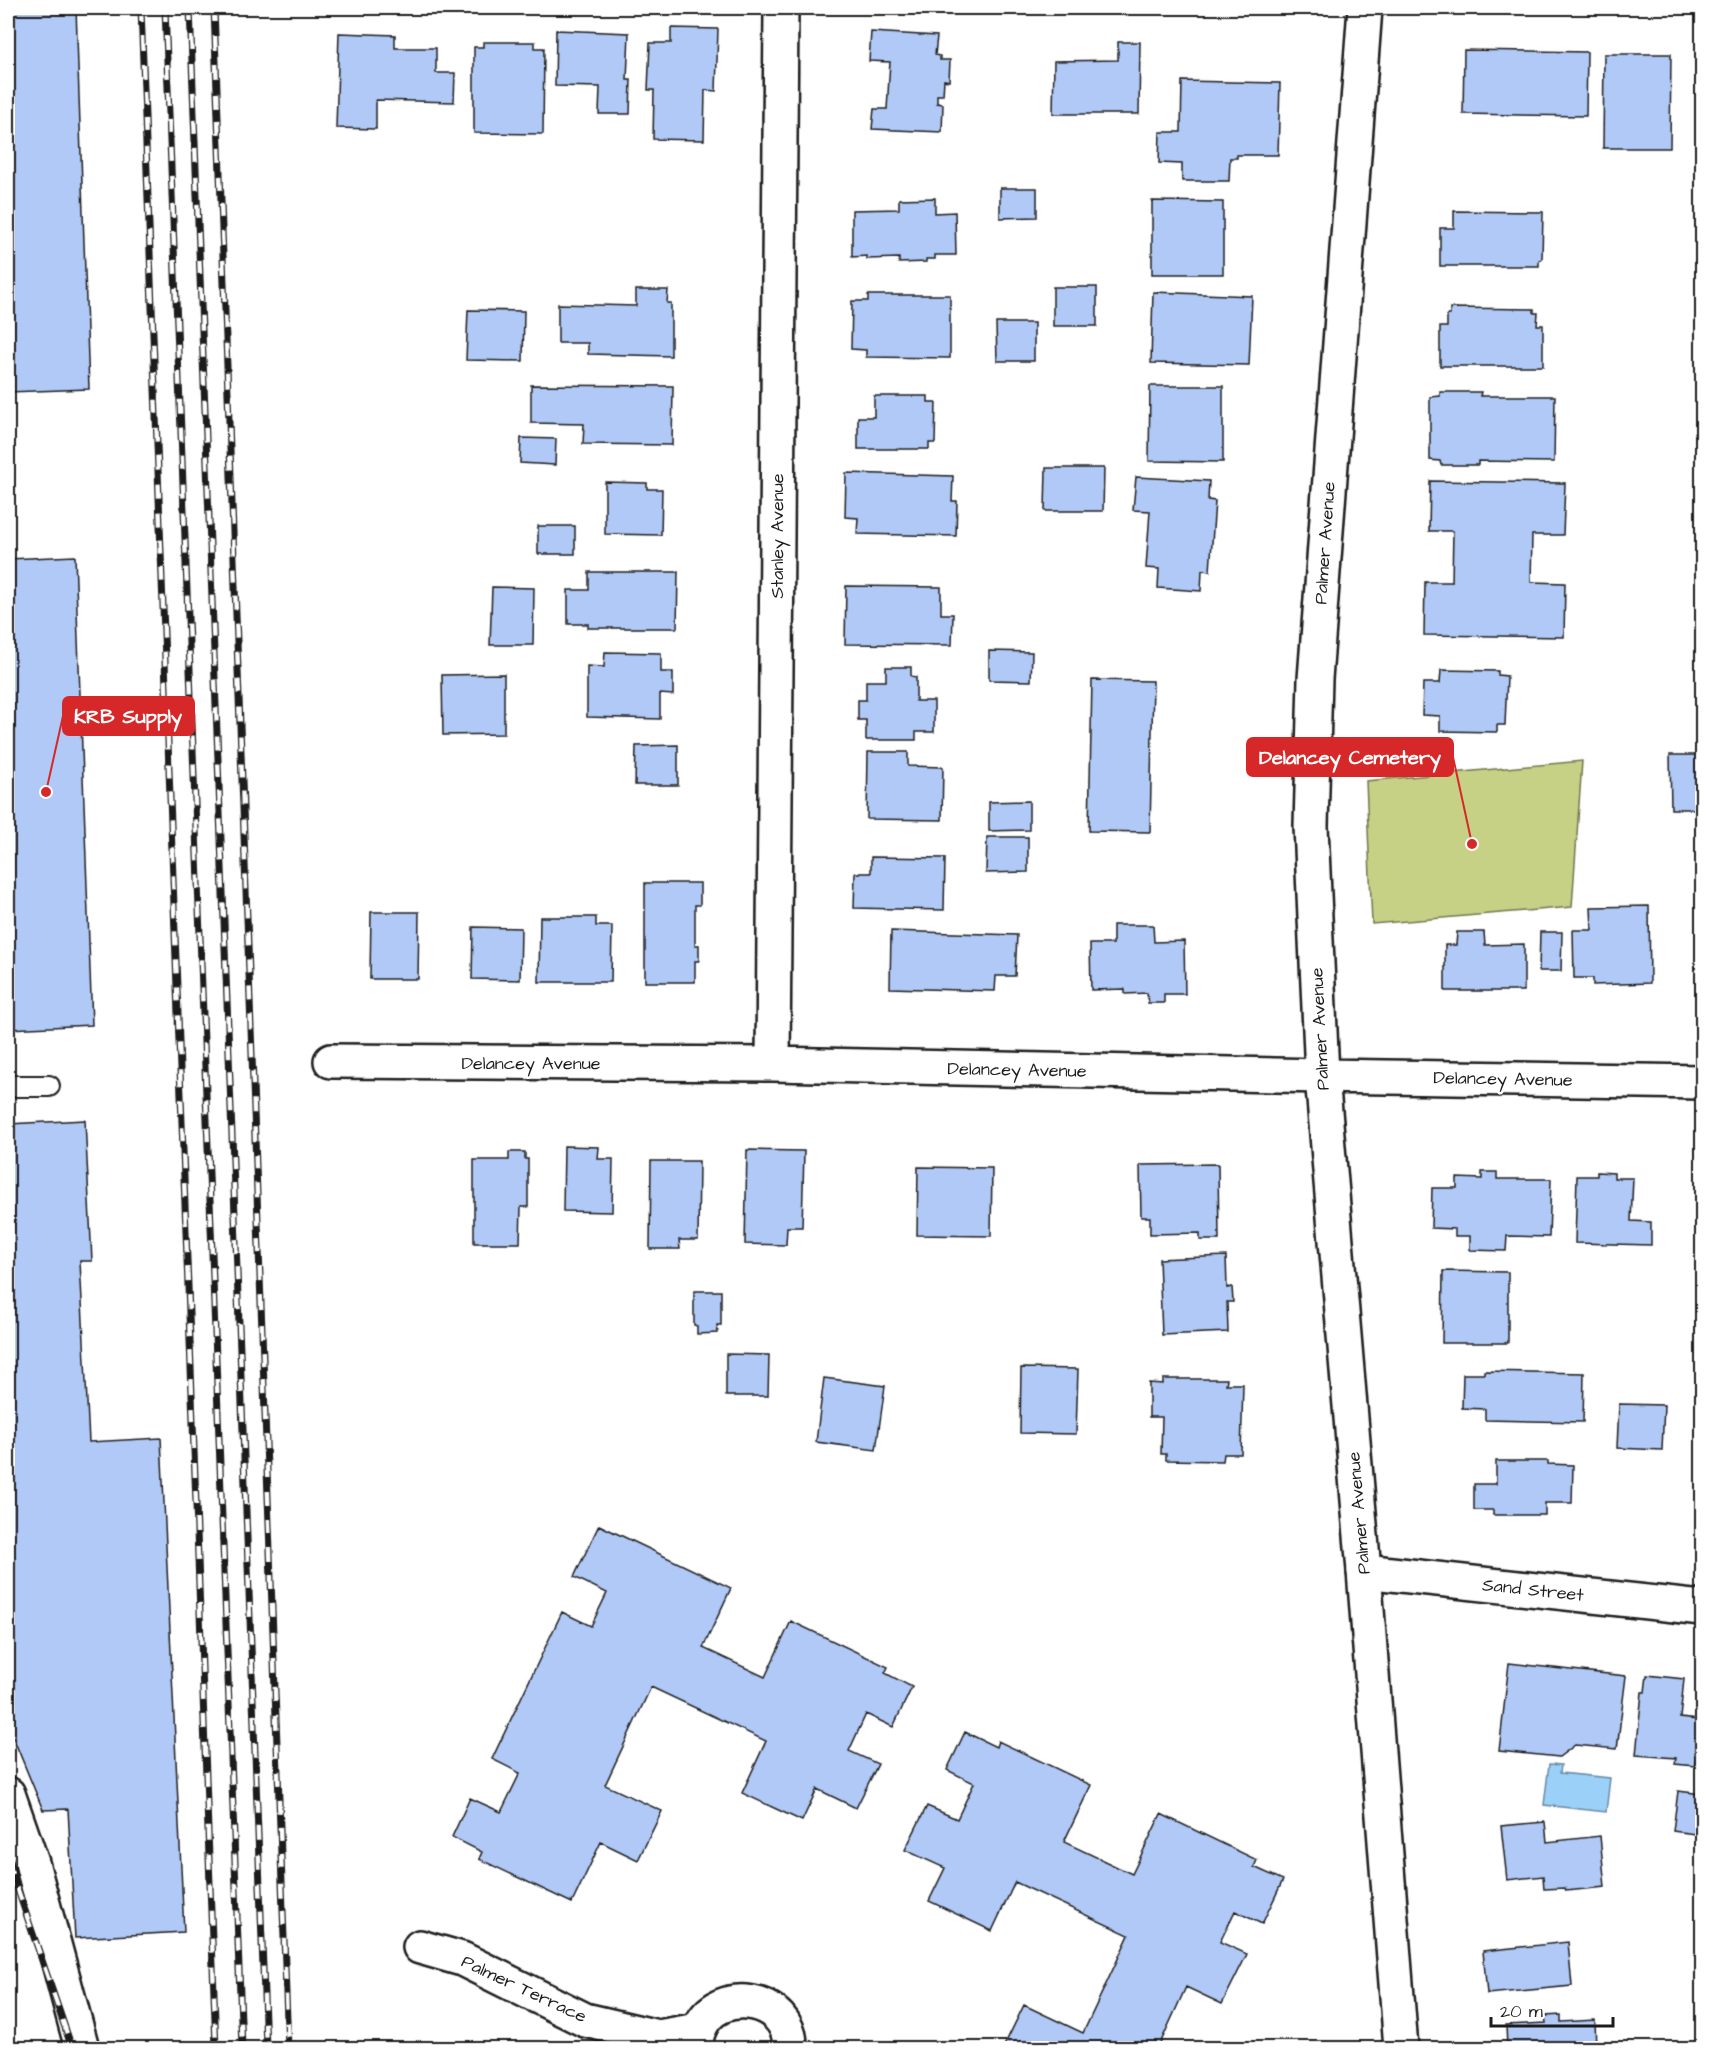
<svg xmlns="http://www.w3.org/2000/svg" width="1710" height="2056" viewBox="0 0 1710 2056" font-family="'Architects Daughter',sans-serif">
  <rect width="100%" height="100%" fill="#fff"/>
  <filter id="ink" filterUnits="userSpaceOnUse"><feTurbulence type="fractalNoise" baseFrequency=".0167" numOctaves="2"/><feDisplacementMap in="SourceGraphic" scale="12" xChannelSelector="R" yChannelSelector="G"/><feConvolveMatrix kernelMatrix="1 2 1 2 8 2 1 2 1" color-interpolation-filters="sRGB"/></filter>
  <g filter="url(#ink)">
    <path fill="#c6d185" stroke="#717650" stroke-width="1.5" d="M1582,761L1572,907L1372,924L1366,781Z"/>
    <path fill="#9bd1f9" stroke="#6889a1" stroke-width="1.5" d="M1549,1764L1561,1765L1560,1773L1610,1778L1606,1812L1544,1805Z"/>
    <path fill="#b0c9f7" stroke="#1c1c1c" stroke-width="1.5" d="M8,8H76L89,389L8,392Z
      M671,28L718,29L716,91L705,90L704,140L653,139L654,90H648L650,43H671Z
      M556,30L629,33L627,80H631L630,114H599L600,87L555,86Z
      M871,32L937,36L935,55L940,56V60H950L949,81L944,80L943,95H937V103L943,104L942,132L872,129L874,109H887L890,62L869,61Z
      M339,33L395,35V48H436V73H455L454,102L376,100V129L336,128Z
      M483,42H535V48H544L543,134L474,133V47H483Z
      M1118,42H1140L1139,114H1053L1054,61L1118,60Z
      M1464,50L1587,52L1586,116L1463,114Z
      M1604,54H1671L1670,148H1603Z
      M1182,81L1280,83L1278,155H1237V158H1230L1229,181H1182V164L1159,163L1160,132H1181Z
      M1000,188H1037V217L1000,218Z
      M935,198V213L955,212L956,255H935V259H926V262L899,263V258L867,259V256L852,257V210L899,209V199Z
      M1152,201L1223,202V274H1152Z
      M1454,211L1543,212L1542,259L1539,260V266H1440V228H1454Z
      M1053,287H1097V326H1053Z
      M636,290H668L667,303H671V356L588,354V343H558V304L636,306Z
      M1153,292L1252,296L1249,365L1151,363Z
      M868,295H950V358L866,357V350L851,349L852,301H868Z
      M1450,308L1534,309V313H1538L1537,325H1543V366H1440V327H1447V315H1450Z
      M468,310L524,311L523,361L466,360Z
      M996,323H1034V361H997Z
      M531,385L673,386L672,445L583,444L584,424L531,423Z
      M1150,386H1223V462L1149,461Z
      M1440,392H1481L1480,396H1555L1554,462L1478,461V465H1441L1440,461L1430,460V397L1440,396Z
      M874,396H928V402H936L935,443H929V449H858V417H874Z
      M521,438L556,439L555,465L520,463Z
      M1046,468H1104L1103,511H1045Z
      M846,473L953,476L952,501H957L956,536L857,534L858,518L845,517Z
      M1136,477L1209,481L1208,500L1215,501L1210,571L1202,570L1201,591L1158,588L1159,569L1146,568L1150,511L1133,510Z
      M1430,481L1565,483L1563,535H1532L1531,582L1565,583L1564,637L1424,635L1425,582H1452L1453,531H1429Z
      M605,482L647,483V489H662L661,535L605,534Z
      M538,526H575V554H538Z
      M75,556L92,1025L8,1029V559Z
      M589,572H678L677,628H588V624H568V590H589Z
      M846,586L941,587V614H953L952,645L845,644Z
      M492,587L534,588L533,645H490Z
      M989,651L1032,652L1031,681L989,680Z
      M605,652L661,653V672H673V695L660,694V719L587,717V666L604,667Z
      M886,667H911V676L916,677V701H934V732H916V740H866V720H858V700H866V681H886Z
      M1441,670L1498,671V675L1507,676L1505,725H1497V732L1440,731V716L1422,715L1423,683H1440Z
      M504,674V734L443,735L442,675Z
      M1092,680L1153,681L1150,832L1089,831Z
      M678,745V785H635L636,746Z
      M868,752H908V766L943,767L942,820L867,819Z
      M1670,755H1702V809H1671Z
      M1029,801V830L989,831V802Z
      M987,837H1028V872L986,873Z
      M871,857L945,858L944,910L854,908L855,873H871Z
      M645,883H700V905H695V945H699V961H695V982H645Z
      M1649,906L1650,983L1593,985V978H1574L1573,930H1592L1591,907Z
      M371,912H419L418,979H370Z
      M540,917H596V926H612L611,982H539Z
      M1113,925H1153L1154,942L1184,941L1185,994H1164V1003H1148L1147,993L1125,994V989L1091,990L1090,944H1113Z
      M473,927L521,928L520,980L472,979Z
      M891,931L1017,935L1015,976H996L995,991L890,988Z
      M1457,932H1484L1485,945L1524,944V991H1445V945H1456Z
      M1540,932H1562L1561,971H1539Z
      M85,1120L92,1261H80L89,1442L161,1438L184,1932L75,1938L68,1809L43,1810L8,1725V1124Z
      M564,1146L599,1147L598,1159H613L612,1212L563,1211Z
      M747,1150L804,1151L802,1227H787L786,1245L745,1244Z
      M509,1152H525V1159H528V1207H521L520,1243H474V1160H509Z
      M651,1161H699L698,1240H679L680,1249H650Z
      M1218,1164L1219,1240H1200V1233L1150,1234V1217H1141L1140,1165Z
      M918,1167L992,1168L991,1236L917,1235Z
      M1482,1172H1497V1179H1551L1549,1237L1507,1236L1506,1251L1470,1250V1236H1455V1229L1431,1228L1432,1188H1457V1178L1482,1179Z
      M1597,1172L1614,1173V1178H1633L1631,1221L1651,1222V1245L1575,1243L1577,1176H1597Z
      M1226,1256L1227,1288L1232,1287L1233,1302H1227L1228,1332L1162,1335L1159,1259Z
      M1443,1271L1508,1272V1343H1442Z
      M694,1291H721V1325H717L718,1333L697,1334V1326L694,1325Z
      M726,1354L769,1355L768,1396H726Z
      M1021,1368L1078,1369L1076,1434L1020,1433Z
      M1484,1371L1584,1373L1583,1422L1485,1420V1409L1462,1408L1463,1374H1484Z
      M824,1378L885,1386L876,1450L816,1442Z
      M1163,1379H1227L1226,1384H1243L1241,1454H1224L1223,1461L1166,1460V1454H1161L1162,1417H1149V1383L1163,1384Z
      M1619,1404L1664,1405L1662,1450L1617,1448Z
      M1496,1461H1548V1464L1573,1465L1572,1503H1545V1515H1493V1510H1474V1484H1496Z
      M599,1525L731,1588L703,1648L765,1677L791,1621L888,1667L885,1673L912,1687L893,1727L866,1714L849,1751L878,1764L856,1808L817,1789L802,1821L742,1793L766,1741L651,1687L605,1785L662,1811L638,1860L601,1842L572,1903L479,1859L482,1852L452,1837L470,1798L501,1812L520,1773L492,1759L562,1612L591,1626L607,1593L574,1577Z
      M1509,1663L1626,1676L1617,1749L1575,1745L1559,1757L1499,1751Z
      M1647,1675L1684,1679L1680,1718L1699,1720L1695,1766L1675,1764L1676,1758L1636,1755L1642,1692H1645Z
      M965,1732L996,1747L998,1741L1091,1785L1064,1842L1132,1874L1161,1814L1257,1860L1254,1867L1283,1880L1262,1924L1235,1911L1220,1942L1247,1954L1222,2004L1186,1987L1159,2046L1164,2048H1003L1024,2005L1083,2033L1129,1935L1015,1882L992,1931L929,1901L945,1868L905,1850L927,1806L957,1819L974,1783L947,1770Z
      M1678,1791L1702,1794V1835L1673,1831Z
      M1545,1822L1547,1842L1600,1836L1605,1887L1566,1891L1565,1888L1544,1889L1543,1876L1507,1880L1501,1826Z
      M1568,1942L1572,1986L1487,1994L1483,1951Z
      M1561,2015V2022L1595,2020L1596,2048H1507L1506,2025L1546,2023L1545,2016Z"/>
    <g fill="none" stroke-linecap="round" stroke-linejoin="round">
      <g stroke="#1c1c1c" stroke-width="24">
        <path id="service" d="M8,1086H49"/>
      </g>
      <g stroke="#1c1c1c" stroke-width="38">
        <path id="minor" d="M331,1061L773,1064L1322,1076
          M773,1064L781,8
          M1364,1571L1702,1608
          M8,1794L32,1863L82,2048
          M420,1947L462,1959L585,2020L658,2037L698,2030
          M696,2048C697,2043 696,2035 699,2030C716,1984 792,1997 790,2048"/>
      </g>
      <g stroke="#1c1c1c" stroke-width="38">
        <path id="tertiary" d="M1365,8L1315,679L1311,826L1322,1076L1364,1571L1401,2048
          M1322,1076L1702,1082"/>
      </g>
      <use href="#service" stroke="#fff" stroke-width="20"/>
      <use href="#minor" stroke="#fff" stroke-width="33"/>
      <use href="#tertiary" stroke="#fff" stroke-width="33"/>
      <g stroke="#1c1c1c" stroke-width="7">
        <path id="rail" d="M141,8L216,2048
          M165,8L242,2048
          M190,8L266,2048
          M214,8L288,2048
          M8,1861L72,2048"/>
      </g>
      <use href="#rail" stroke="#fff" stroke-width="4.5" stroke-dasharray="14" stroke-linecap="butt"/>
    </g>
  </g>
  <g text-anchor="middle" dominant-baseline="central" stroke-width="5" stroke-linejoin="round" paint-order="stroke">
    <g font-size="18" fill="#1c1c1c" stroke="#fff">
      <text transform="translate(777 536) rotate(-90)">Stanley Avenue</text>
      <text transform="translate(1325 543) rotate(-86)">Palmer Avenue</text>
      <text transform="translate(1320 1029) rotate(-93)">Palmer Avenue</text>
      <text x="531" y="1063">Delancey Avenue</text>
      <text transform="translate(1017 1070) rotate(1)">Delancey Avenue</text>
      <text transform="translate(1503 1079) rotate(1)">Delancey Avenue</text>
      <text transform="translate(1359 1513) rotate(-95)">Palmer Avenue</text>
      <text transform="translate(1533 1590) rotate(6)">Sand Street</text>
      <text transform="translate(524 1989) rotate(25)">Palmer Terrace</text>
    </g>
  </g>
  <path fill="none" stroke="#d62828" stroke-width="2" d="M46 792L63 716M1472 844L1453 757"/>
  <g fill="#d62828" stroke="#fff" stroke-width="2">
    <circle cx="46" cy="792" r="6"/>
    <circle cx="1472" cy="844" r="6"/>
  </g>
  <g fill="#d62828" stroke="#d62828" stroke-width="2">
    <rect x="63" y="697" width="131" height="38" rx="6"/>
    <rect x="1247" y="738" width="206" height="38" rx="6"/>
  </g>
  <g font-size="20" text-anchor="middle" font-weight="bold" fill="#fff">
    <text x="128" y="723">KRB Supply</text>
    <text x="1350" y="764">Delancey Cemetery</text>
  </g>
  <rect width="1710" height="2056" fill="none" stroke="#fff" stroke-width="30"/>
  <rect x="15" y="15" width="1680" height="2026" fill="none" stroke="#1c1c1c" stroke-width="2" filter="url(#ink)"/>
  <path d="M1491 2017v9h122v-9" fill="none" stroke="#1c1c1c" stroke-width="3"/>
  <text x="1500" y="2017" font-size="18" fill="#1c1c1c" stroke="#ffffff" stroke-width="4.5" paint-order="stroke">20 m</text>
</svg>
